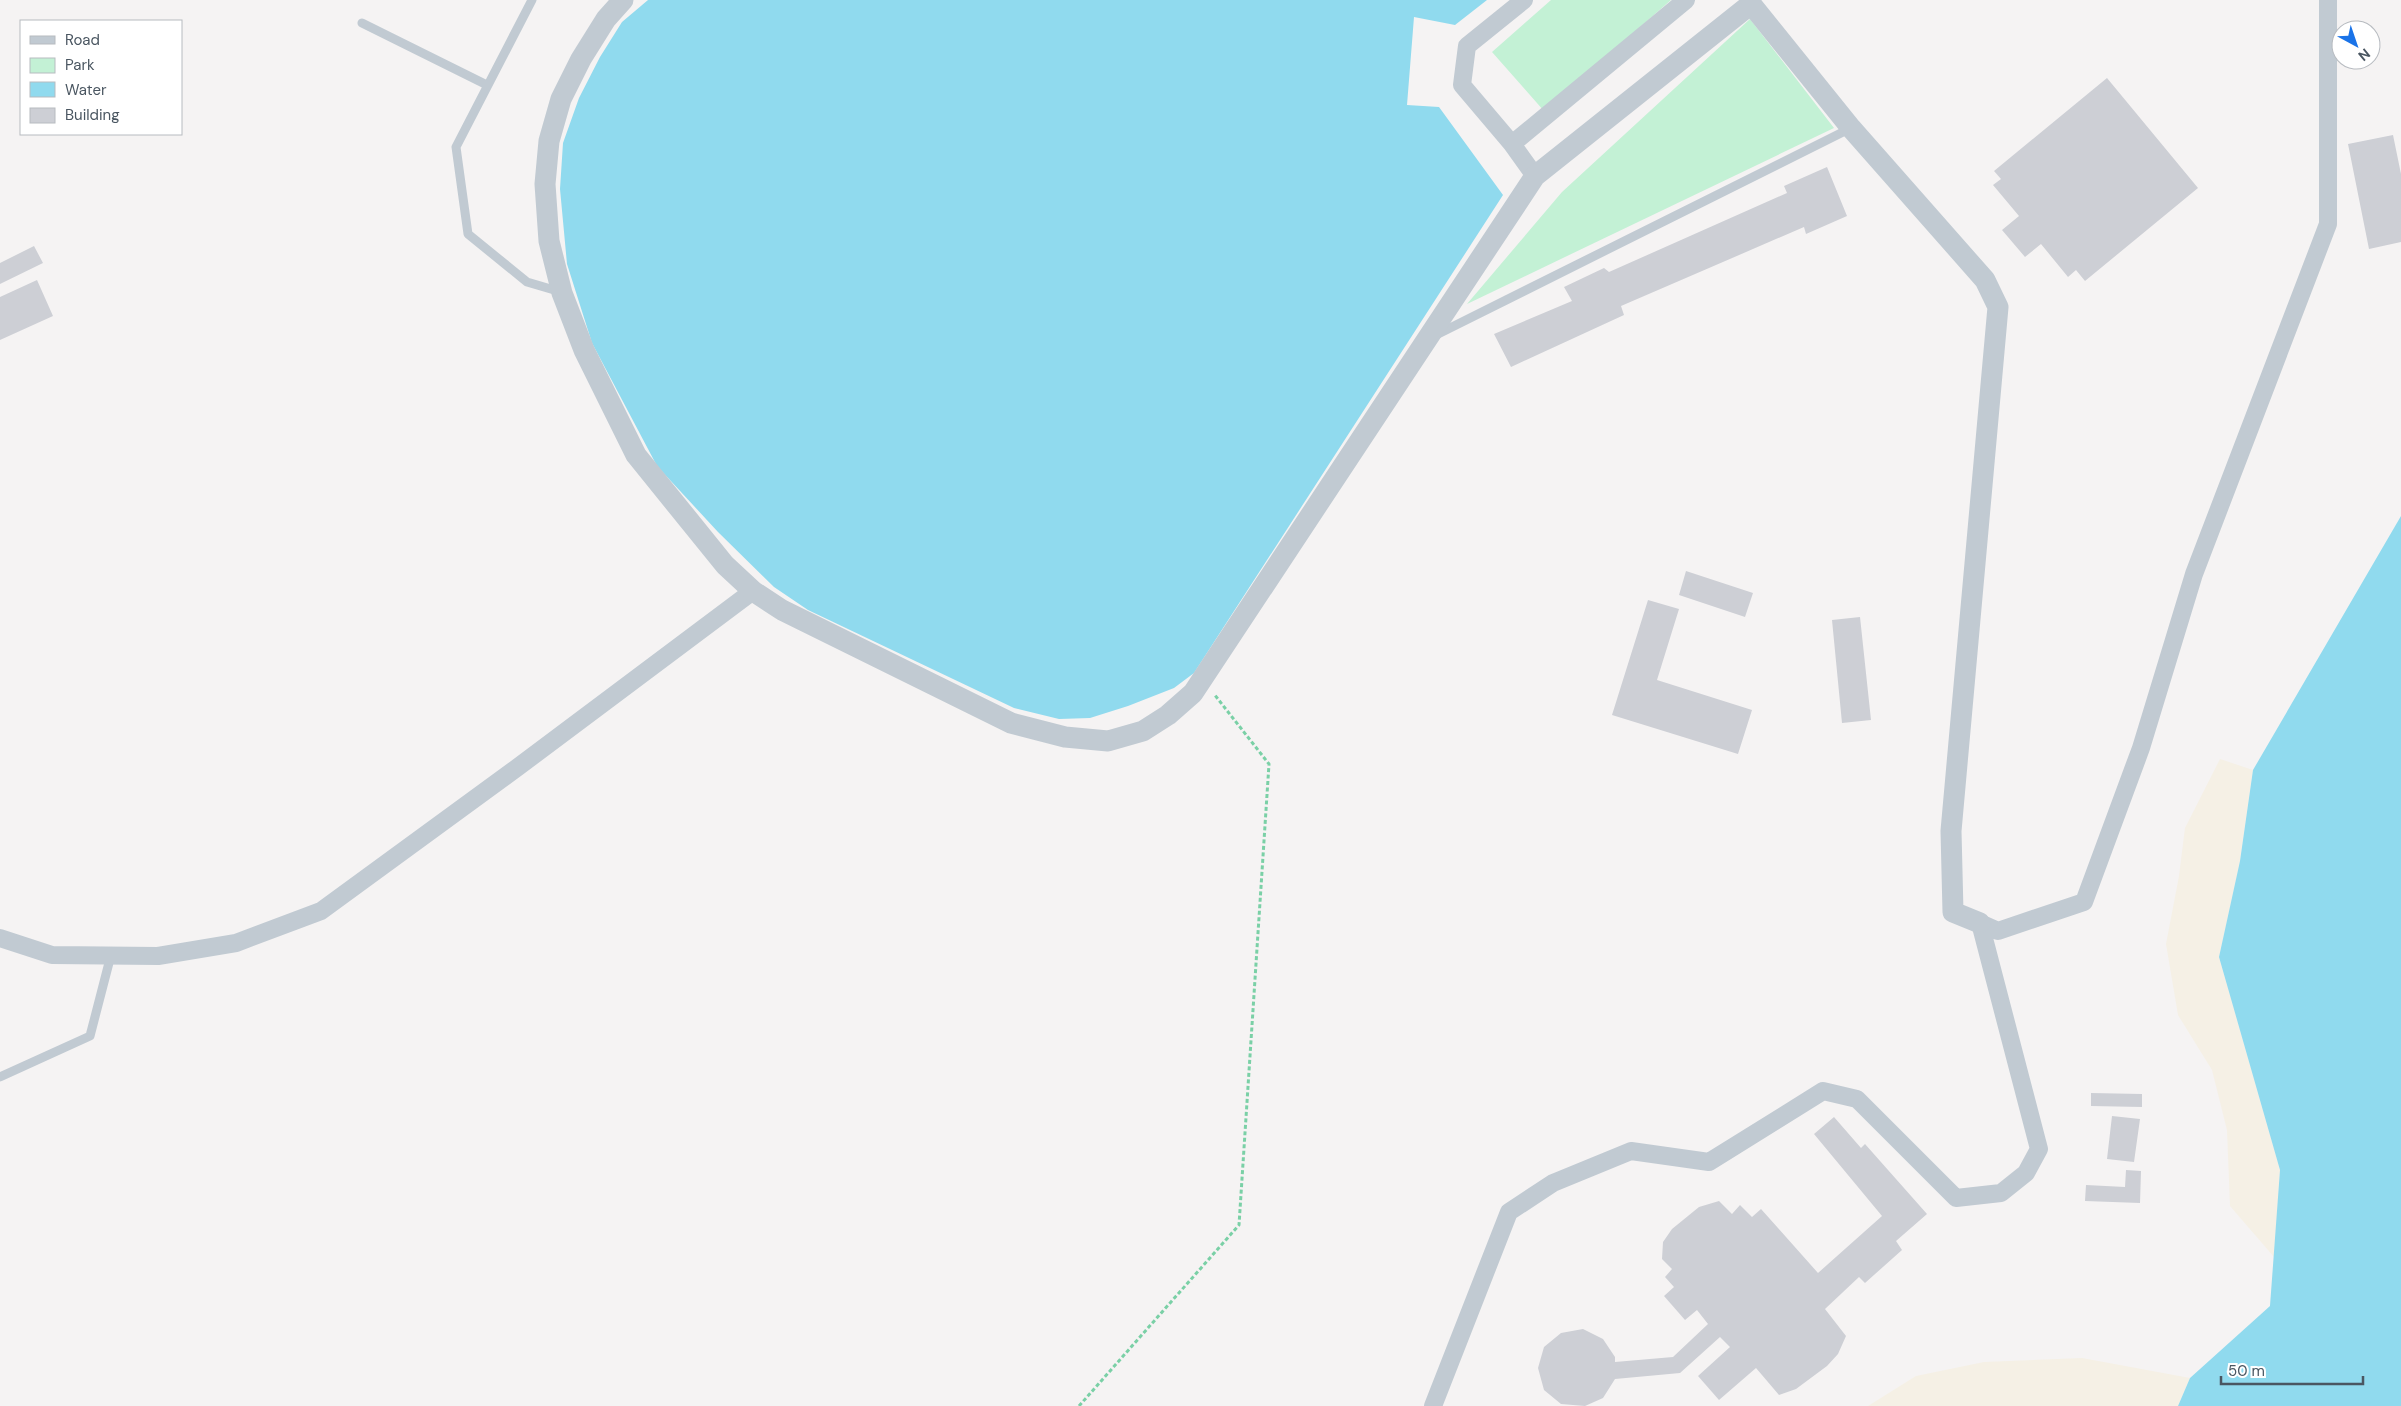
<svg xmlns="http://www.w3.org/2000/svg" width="2401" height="1406" viewBox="0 0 2401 1406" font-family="'DM Sans',sans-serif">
  <rect width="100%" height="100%" fill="#f5f3f3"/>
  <path fill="#c3f1d5" d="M1551,0H1671L1544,111L1492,52Z
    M1750,19L1834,128L1467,304L1562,192Z"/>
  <path fill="#f5f0e5" d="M2220,759L2253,770L2240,861L2219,957L2280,1170L2274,1257L2230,1206L2227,1130L2212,1070L2178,1015L2166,944L2179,876L2185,828Z
    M2082,1358L2190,1378L2178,1406H1868L1916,1376L1984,1362Z"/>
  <path fill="#90daee" d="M648,0H1487L1455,25L1414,17L1407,105L1439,107L1503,195L1194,673L1174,688L1128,706L1090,718L1059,719L1014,708L808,610L774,587L718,532L657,466L592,343L567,264L560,189L563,143L579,98L600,57L622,22Z
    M2401,516V1406H2178L2190,1378L2270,1306L2280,1170L2219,957L2240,861L2253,770Z"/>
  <path fill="#cdcfd5" d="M2107,78L2198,188L2085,281L2076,270L2068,277L2041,244L2025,257L2002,230L2019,216L1993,185L2001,179L1994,171Z
    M2393,135L2401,174V242L2369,249L2348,144Z
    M1827,167L1847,216L1806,234L1804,227L1621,306L1624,315L1511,367L1494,334L1572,301L1564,287L1604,268L1609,272L1787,193L1784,186Z
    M34,246L43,263L0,284V263Z
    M37,280L53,316L0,340V297Z
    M1686,571L1753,593L1745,617L1679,595Z
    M1648,600L1679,609L1657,680L1752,710L1738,754L1612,715Z
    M1860,617L1871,720L1842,723L1832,620Z
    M2091,1093L2142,1094V1107L2091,1106Z
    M2112,1116L2140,1119L2134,1162L2107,1159Z
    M1834,1117L1861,1148L1865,1144L1927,1214L1896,1241L1902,1250L1865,1283L1859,1277L1825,1309L1846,1336L1838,1354L1827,1366L1796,1389L1779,1395L1756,1368L1719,1400L1698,1376L1730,1347L1720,1337L1680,1373L1615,1379L1603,1398L1585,1406L1561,1404L1544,1390L1538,1368L1544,1347L1561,1333L1583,1329L1603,1339L1615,1357V1362L1673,1357L1708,1324L1697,1310L1685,1320L1664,1296L1674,1287L1665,1277L1672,1269L1662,1259L1663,1242L1672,1229L1699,1207L1719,1201L1732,1214L1740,1205L1752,1217L1761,1209L1818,1273L1882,1216L1814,1134Z
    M2126,1170L2141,1171L2140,1203L2085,1201L2086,1185L2125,1187Z"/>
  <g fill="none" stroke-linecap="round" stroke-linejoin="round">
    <path stroke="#7ad0a6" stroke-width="3" stroke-dasharray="4 2.5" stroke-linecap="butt" d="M1079,1406L1239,1225L1269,764L1214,694"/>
    <path stroke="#c1cad2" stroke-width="9" d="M532,0L456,147L468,234L527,282L561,292
      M362,23L487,85
      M1436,335L1851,128
      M0,1077L90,1036L111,955"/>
    <path stroke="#c1cad2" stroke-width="18" d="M1524,0L1467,46L1462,85L1512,144L1535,176
      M1512,144L1686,0
      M1980,923L1998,931L2084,902L2141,748L2194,574L2328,224V0
      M0,938L52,955L158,956L236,943L321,911L518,767L753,591
      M1433,1406L1509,1212L1553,1183L1631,1151L1709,1162L1823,1091L1857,1099L1956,1198L2001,1193L2026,1173L2039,1149L1980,923"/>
    <path stroke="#c1cad2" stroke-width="21" d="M623,0L606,19L581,59L561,99L549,141L545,184L549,241L562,293L584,350L636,455L725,565L753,591L782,610L1011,723L1065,737L1108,741L1143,731L1168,715L1193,693L1535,176L1751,4L1851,128L1985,280L1998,307L1951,831L1953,912L1980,923"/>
  </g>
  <rect x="20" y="20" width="162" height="115" fill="#ffffff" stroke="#b7bbc0"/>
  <rect x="30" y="36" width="25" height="8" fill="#c1cad2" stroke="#b7bbc0"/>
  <text x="65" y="45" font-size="15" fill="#4a5661">Road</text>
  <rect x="30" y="58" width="25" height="15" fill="#c3f1d5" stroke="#b7bbc0"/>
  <text x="65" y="70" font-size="15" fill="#4a5661">Park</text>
  <rect x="30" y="82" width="25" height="15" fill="#90daee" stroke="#b7bbc0"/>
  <text x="65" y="95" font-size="15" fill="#4a5661">Water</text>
  <rect x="30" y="108" width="25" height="15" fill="#cdcfd5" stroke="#b7bbc0"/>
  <text x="65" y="120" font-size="15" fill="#4a5661">Building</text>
  <g transform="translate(2356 45) rotate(140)"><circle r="24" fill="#ffffff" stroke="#b7bbc0"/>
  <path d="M0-4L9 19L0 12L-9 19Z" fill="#1a73e8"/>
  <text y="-8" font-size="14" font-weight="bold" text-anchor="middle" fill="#4a5661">N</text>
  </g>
  <path d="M2221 1376v8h142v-8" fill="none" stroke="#4a5661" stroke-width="2.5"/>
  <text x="2228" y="1376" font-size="15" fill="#4a5661" stroke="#ffffff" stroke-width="4" paint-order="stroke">50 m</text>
</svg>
